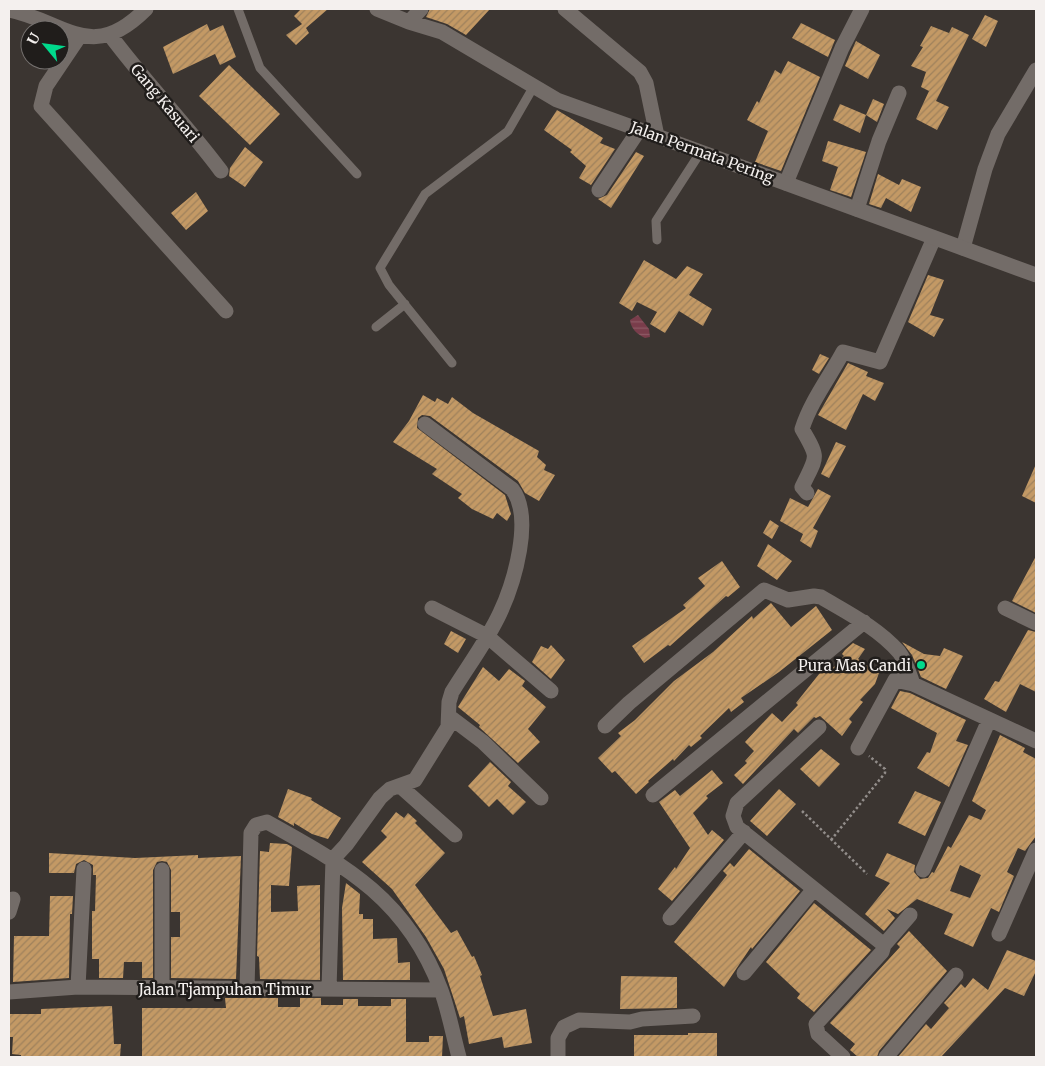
<svg xmlns="http://www.w3.org/2000/svg" width="1045" height="1066" viewBox="0 0 1045 1066" font-family="Merriweather,serif">
  <defs>
    <pattern id="water-rules" width="6" height="5" patternUnits="userSpaceOnUse" patternTransform="scale(1.25)"><rect width="6" height="5" fill="#793d4b"/><path d="M0 2.5h6" fill="none" stroke="#8d5965"/></pattern>
    <pattern id="building-hatch" width="6" height="6" patternUnits="userSpaceOnUse" patternTransform="scale(1.25)"><rect width="6" height="6" fill="#c39965"/><path d="M-1 1l2-2M0 6l6-6M5 7l2-2" fill="none" stroke="#9e815c"/></pattern>
  </defs>
  <rect width="100%" height="100%" fill="#3b3531"/>
  <path fill="url(#water-rules)" d="M638,315L649,329L650,337L645,338C637,334 631,329 630,320Z"/>
  <path fill="url(#building-hatch)" fill-rule="evenodd" d="M301,9H328L306,28L309,33L296,45L286,35L302,24L294,16Z
    M430,9H490L466,35L447,24L426,17Z
    M985,15L998,21L986,47L972,39Z
    M801,23L835,40L828,57L792,38Z
    M207,24L210,31L223,25L236,57L220,65L215,54L173,74L163,47Z
    M931,26L949,33L952,27L969,35L936,101L949,107L937,130L916,119L929,91L921,87L926,72L911,66L923,47L920,46Z
    M856,41L880,55L868,79L845,66Z
    M788,61L820,77L781,171L755,162L768,131L747,120L757,101L759,103L775,70L781,74Z
    M229,65L280,114L250,145L199,96Z
    M873,99L884,104L877,122L866,115Z
    M840,104L866,115L860,133L833,120Z
    M557,110L603,138L600,143L615,149L591,185L579,178L586,166L570,152L572,150L544,130Z
    M828,141L866,152L851,197L830,190L838,167L822,161Z
    M245,147L263,162L245,187L229,176L230,168Z
    M636,152L644,156L611,208L598,199L607,195Z
    M878,174L899,185L902,179L921,187L911,212L886,198L881,208L869,204Z
    M196,192L208,211L186,230L171,213Z
    M644,260L676,279L687,266L703,274L689,295L712,309L703,326L679,311L665,333L650,324L657,312L637,302L632,311L619,303Z
    M928,275L944,280L930,315L944,319L934,337L908,322Z
    M820,354L829,358L819,374L812,370Z
    M848,363L868,372L866,376L884,383L875,401L863,394L846,430L818,415Z
    M423,395L435,402L437,398L448,404L452,397L473,413L539,451L537,457L546,465L544,470L555,475L539,501L525,493L518,481L430,416L422,415L418,418L417,428L505,495L511,514L507,521L497,513L493,519L472,509L458,498L462,494L432,474L437,469L393,442L409,421Z
    M836,442L846,446L829,478L821,474Z
    M1036,464V503L1022,496Z
    M818,489L831,496L813,528L818,531L811,548L800,541L803,534L780,521L790,498L808,507Z
    M770,520L779,526L772,539L763,533Z
    M768,544L792,561L777,580L757,566Z
    M1036,556V613L1012,601Z
    M722,561L740,587L728,597L726,596L670,646L668,645L644,663L632,646L686,608L683,605L705,586L698,578Z
    M771,603L791,627L816,606L832,630L779,672L741,698L744,702L731,712L729,708L700,736L702,738L691,747L689,745L674,761L673,759L648,781L649,782L636,794L615,771L612,773L598,758L621,736L618,733L635,720L674,681L713,652L752,616L753,619Z
    M1028,630L1036,632V692L1020,684L1006,712L984,699L995,681L999,682Z
    M451,631L466,639L458,653L444,644Z
    M902,642L924,654L940,656L944,648L963,656L946,689L921,677L912,655Z
    M853,643L865,649L858,659L879,673L875,684L860,700L863,702L849,719L852,722L842,736L820,716L816,718L814,717L798,733L794,729L743,784L734,775L747,763L745,761L754,751L745,742L772,713L782,722L798,705L796,703L823,669L829,672L844,656L842,654L845,650Z
    M551,645L565,660L551,679L532,662L541,646L548,649Z
    M483,667L499,681L509,669L525,681L522,686L546,707L528,729L540,742L518,763L479,727L480,725L458,707Z
    M900,691L910,693L966,720L956,741L968,745L949,787L917,768L927,752L930,753L937,733L891,708Z
    M1000,735L1025,748L1023,752L1036,759V836L1025,851L1018,848L1007,872L1014,876L999,912L991,908L973,947L944,934L953,914L917,899L898,914L887,909L895,918L884,931L865,914L890,883L875,876L887,853L915,865L914,872L920,879L928,878L932,872L934,873L948,846L951,848L969,815L981,820L986,810L972,801ZM960,865L981,875L970,898L950,891Z
    M821,749L840,764L819,787L800,769Z
    M490,762L511,782L508,786L526,802L513,815L497,799L489,807L468,786Z
    M712,770L723,783L706,796L708,798L693,813L708,835L712,830L724,840L672,901L658,889L675,867L676,869L690,848L659,802L675,790L680,796Z
    M288,789L312,798L311,800L341,818L328,839L312,834L294,823V826L278,817Z
    M779,789L796,804L767,836L750,821Z
    M915,791L941,802L925,836L898,823Z
    M396,812L404,818L408,813L417,821L415,823L445,853L415,885L451,933L457,930L472,957L474,956L482,975L480,976L493,1016L526,1009L532,1043L504,1048L502,1037L469,1044L464,1016L460,1018L444,969L426,937L392,889L362,862L387,837L381,831Z
    M270,843L287,844L292,847L289,886L271,885V912L298,911L297,886L320,885V980L260,979L259,957L257,956L260,851L269,852Z
    M749,849L800,891L752,949L751,947L724,987L674,942L727,875L723,871L730,863L734,867Z
    M49,853L135,858L198,855V858L241,856L236,979L171,978V937H180V912H171V870L167,862L162,861L157,862L153,870V978H142V962H124L123,978H99V959H92V911H95L96,875H93V865L84,860L76,864L74,873H49Z
    M346,883L360,894L359,914H363V919H373V939L397,938L398,963L410,962V980H343L342,908Z
    M50,896H73L72,914H70L69,978L13,982L14,936H49Z
    M814,903L871,950L814,1012L797,998L800,994L766,962Z
    M909,931L947,971L879,1051L877,1057H858L850,1050L855,1044L830,1023L900,947L897,944Z
    M1007,950L1036,961V971L1024,996L1005,988L941,1057H898L926,1024L931,1029L949,1008L944,1003L961,984L965,988L973,978L988,990Z
    M621,976L677,977V1008L620,1009Z
    M225,998H278V1007H300V998H321V1005H343V999H358V1006H391V999H406V1042H429V1036H443L442,1057H142V1008H226Z
    M112,1006L114,1044H121L120,1057H21V1055L12,1054L13,1037H9V1014H41V1009Z
    M688,1033H717V1057H634V1035H688Z"/>
  <g fill="none" stroke-linecap="round" stroke-linejoin="round">
    <path stroke="#928d8a" stroke-width="2.5" stroke-dasharray="2.5 2.5" stroke-linecap="butt" d="M802,811L867,874
      M831,840L885,773V769L869,756"/>
    <path stroke="#736c68" stroke-width="9" d="M238,9L260,68L357,174
      M657,240L656,221L700,153
      M376,327L405,304
      M452,363L389,285L380,268L425,194L508,131L534,86"/>
    <path stroke="#736c68" stroke-width="15" d="M377,9L409,22L442,32L557,100L657,136
      M9,10C67,22 91,64 146,9
      M409,22L421,9
      M110,35C145,82 186,124 221,171
      M79,37L46,86L41,106L226,311
      M786,183L842,48L862,9
      M599,190L639,130
      M857,209L879,141L899,93
      M963,248L985,169L998,134L1036,70
      M807,493L802,487C817,455 820,460 802,429C811,401 829,378 843,352L880,362L934,238
      M432,608L487,636L551,691
      M1005,608L1036,623
      M450,717L483,742L541,798
      M605,726L629,703L764,590L788,600L814,596L821,597C848,613 878,628 899,652C906,661 909,673 913,684
      M819,727L737,803L733,816L737,827L884,945
      M858,748L895,680L913,684L1036,741
      M400,786L455,835
      M653,795L864,622
      M162,870V988
      M923,870L989,720
      M9,912L13,899
      M670,918L744,832
      M999,934L1036,850
      M744,973L814,889
      M78,987L84,869
      M329,989L333,859L346,845L380,798L390,789L415,780L448,727L449,702L452,692C468,666 487,641 500,613C514,583 534,517 512,489L425,424
      M247,990L251,833L256,825L267,822C346,866 407,899 441,990C449,1012 453,1035 459,1057
      M9,992L78,987L441,990
      M558,1057V1038L564,1027L579,1020L630,1022L642,1019L693,1016
      M843,1057L818,1034L816,1024L882,952L884,945L910,915
      M886,1057L956,975"/>
    <path stroke="#736c68" stroke-width="15" d="M565,9L640,72L646,83L657,136L1036,275"/>
  </g>
  <circle fill="#00d98c" stroke="#201d1b" stroke-width="2" cx="921" cy="665" r="5"/>
  <g text-anchor="middle" dominant-baseline="central" stroke-width="5" stroke-linejoin="round" paint-order="stroke">
    <g font-size="15" fill="#f4f0ee" stroke="#201d1b">
      <text transform="translate(165 103) rotate(50)">Gang Kasuari</text>
      <text transform="translate(702 152) rotate(20)">Jalan Permata Pering</text>
      <text x="225" y="989">Jalan Tjampuhan Timur</text>
    </g>
    <g font-size="15" fill="#f4f0ee" stroke="#201d1b" text-anchor="end">
      <text x="911" y="665">Pura Mas Candi</text>
    </g>
  </g>
  <rect width="1045" height="1066" fill="none" stroke="#f4f0ee" stroke-width="20"/>
  <g transform="translate(45 45) rotate(299)"><circle r="24" fill="#201d1b" stroke="#75716f"/>
  <path d="M0-4L9 19L0 12L-9 19Z" fill="#00d98c"/>
  <text y="-8" font-size="14" font-weight="bold" text-anchor="middle" fill="#f4f0ee">U</text>
  </g>
</svg>
